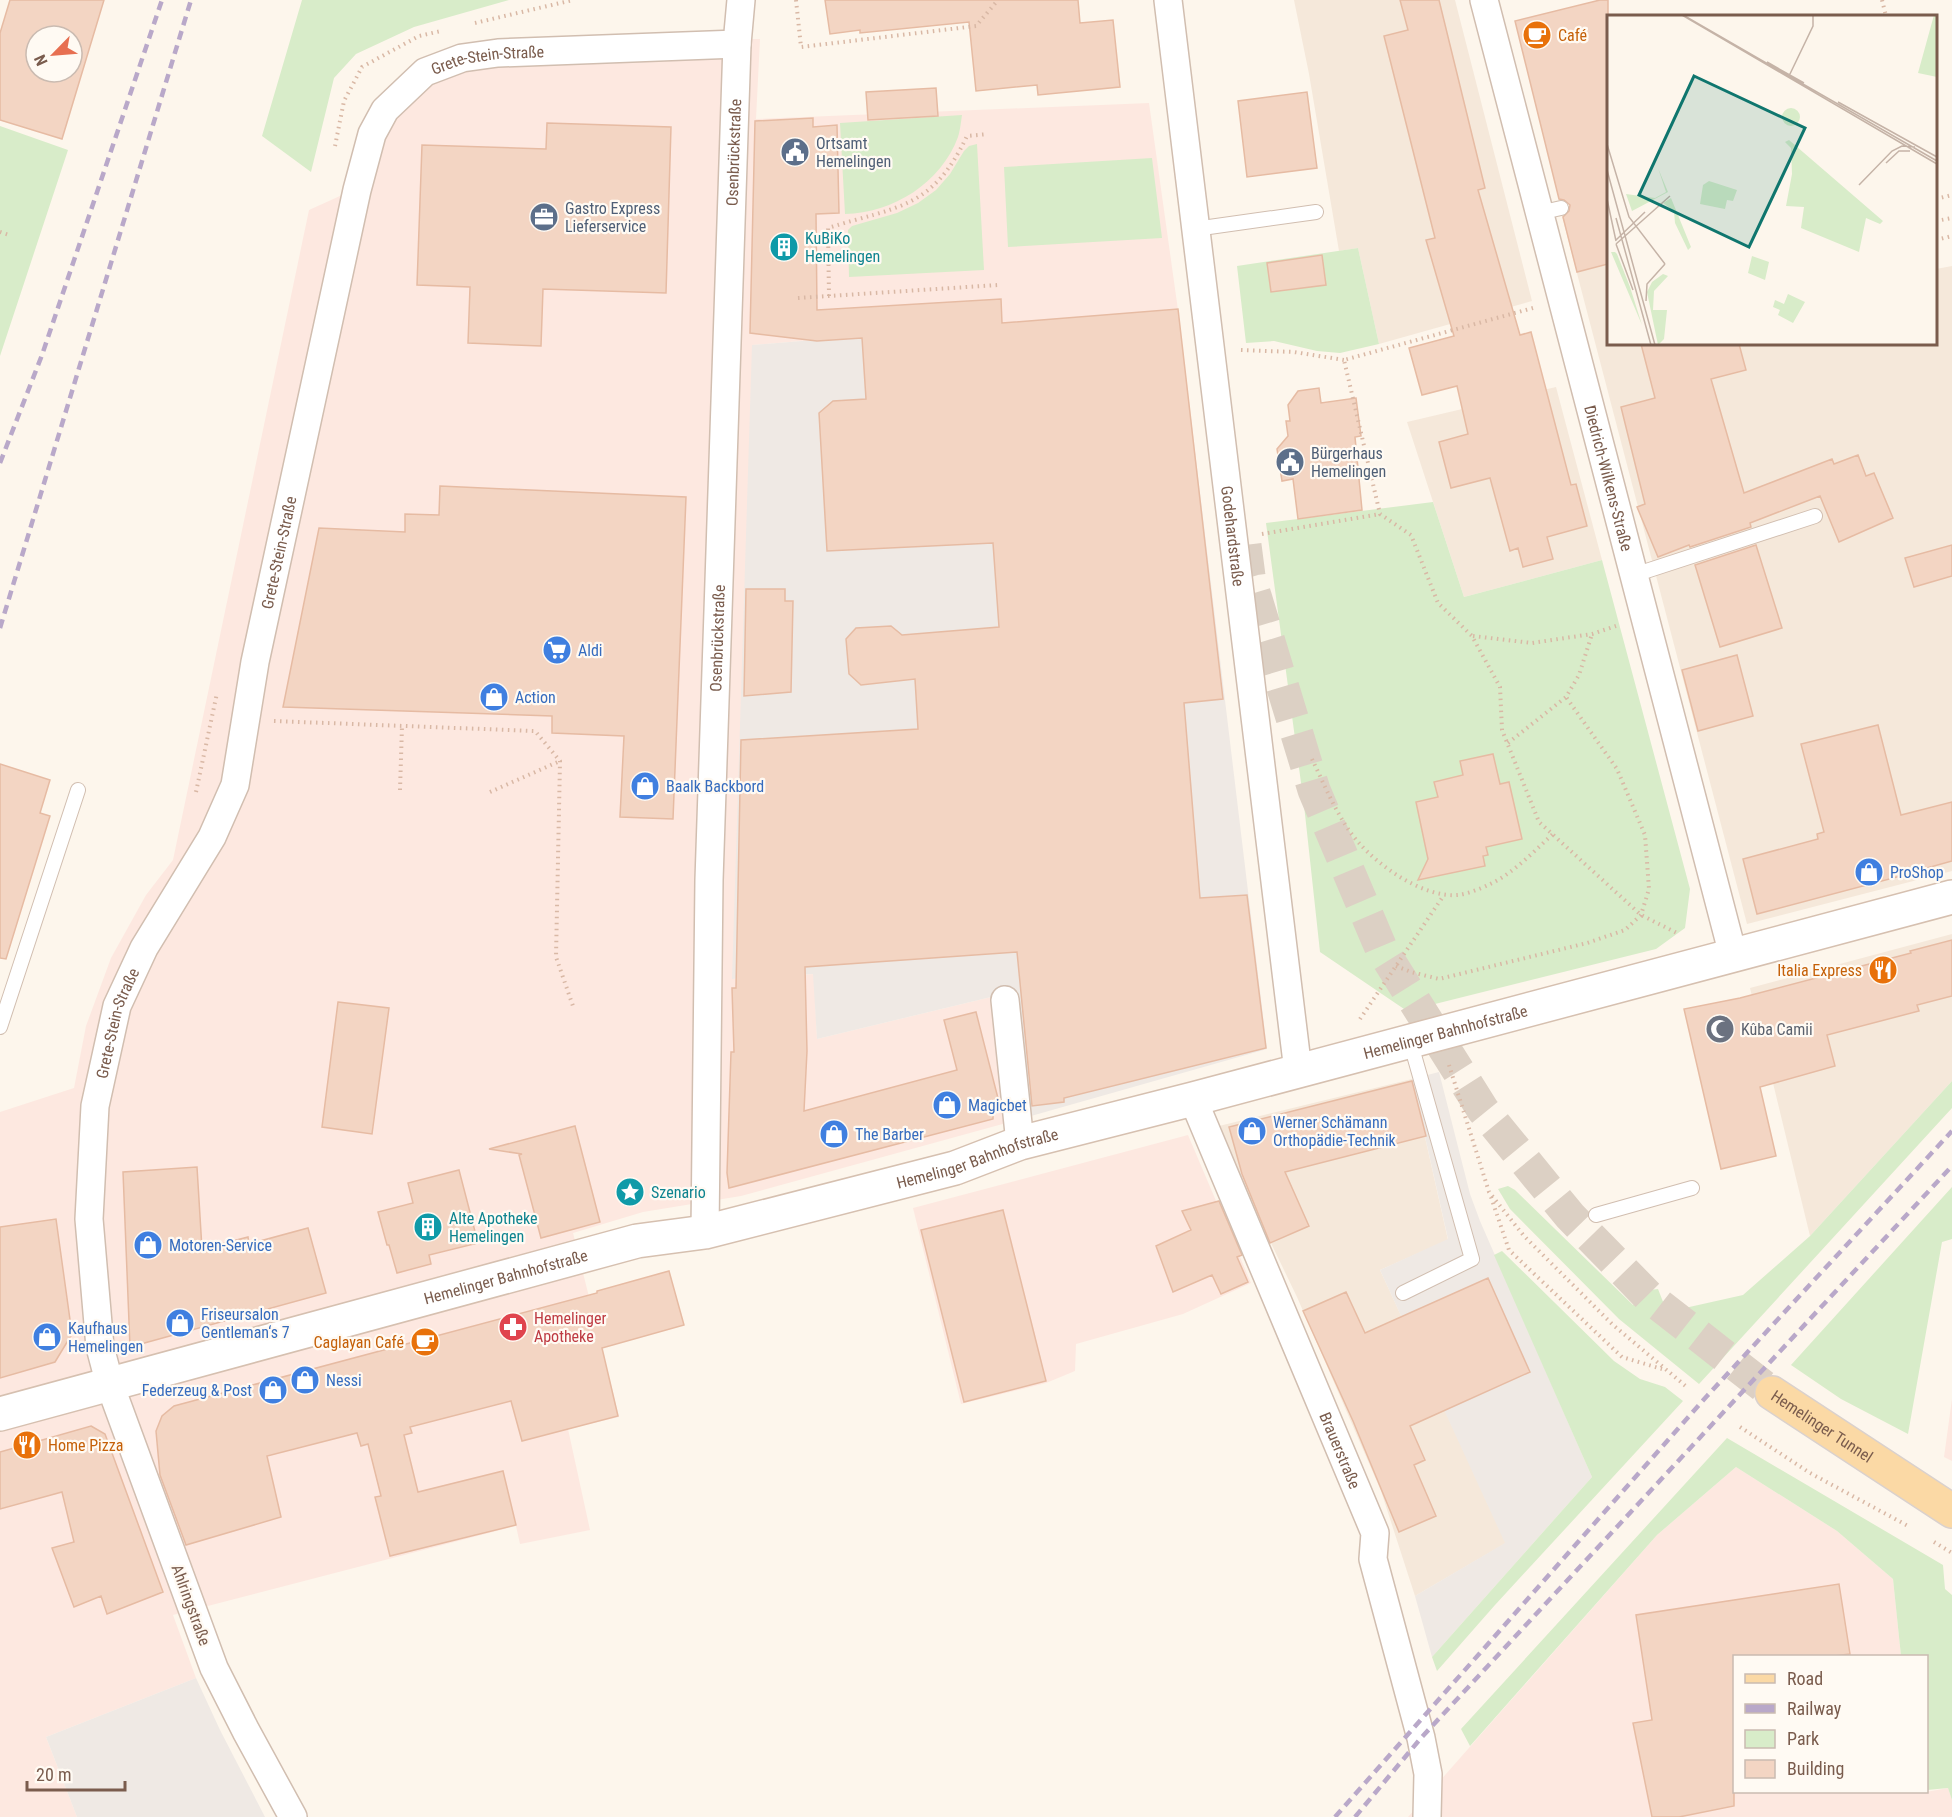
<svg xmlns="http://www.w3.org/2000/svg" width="1952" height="1817" viewBox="0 0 1952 1817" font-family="'Roboto Condensed',sans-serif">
  <rect width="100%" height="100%" fill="#fdf6ec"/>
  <path fill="#f5e8da" d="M1294,0H1455L1532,301L1379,344L1358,248L1339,251L1309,74Z
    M1608,205V344H1936V269L1952,266V871L1747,924L1562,216Z
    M1556,387L1602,560L1464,597L1407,422Z
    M1952,934V1081L1810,1236L1750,988Z
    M1412,1079L1448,1240L1380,1270L1506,1543L1415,1596L1381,1491L1297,1297L1244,1187L1219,1126Z"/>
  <path fill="#fde8e0" d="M653,39H760L756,119L1149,103L1178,310L753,345L733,979L814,974L817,1039L1016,991L1024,1118L741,1196L643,1212L573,1233L619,1417L568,1429L590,1530L520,1544L516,1526L173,1615L196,1678L46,1737L77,1817H0V1112L74,1088L86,1026L111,958L146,895L173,860L309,210L351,191L367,132L430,64Z
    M1188,1135L1251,1283L1183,1314L1076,1344L1075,1371L1046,1383L961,1404L913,1208Z
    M1952,1399V1461L1944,1457Z
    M1736,1467L1837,1531L1893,1579L1901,1656H1734V1792H1926L1948,1788L1952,1800V1817H1408L1657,1535Z"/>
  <path fill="#efe9e4" d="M1178,310L1267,1049L1024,1118L1016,991L817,1039L813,974L732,979L752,345Z
    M1439,1072L1470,1194L1480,1221L1592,1477L1432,1657L1415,1596L1505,1543L1380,1270L1448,1239L1412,1079Z
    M196,1678L220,1730L265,1817H77L46,1737Z"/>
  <path fill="#d8ecc9" d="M302,0H509L414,27L356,54L334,78L311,172L262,136Z
    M962,115C961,122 960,131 958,137C941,183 893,213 845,214L840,123Z
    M0,126L68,150L0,356Z
    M977,144L984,270L849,277L848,230L852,226L897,213L918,203L936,190L950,174L964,151L969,146Z
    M1152,158L1162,238L1008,247L1004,167Z
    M1358,248L1379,344L1340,353L1317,351L1274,341L1246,343L1237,266Z
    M1433,502L1464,597L1602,560L1690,889L1685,928L1656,949L1407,1011L1320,952L1304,805L1266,523Z
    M1952,1081V1108L1699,1384L1619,1319L1510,1209L1498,1189L1508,1186L1515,1190L1633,1305L1650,1290L1658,1289L1667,1312L1743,1295L1810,1236Z
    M1952,1187V1239L1942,1242L1908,1434L1841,1399L1791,1365Z
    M1502,1251L1614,1361L1640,1379L1665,1387L1683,1401L1495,1605L1437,1671L1432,1657L1592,1477L1494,1255Z
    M1727,1438L1943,1565L1945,1589L1952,1595V1800L1948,1788L1927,1790L1926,1656H1901L1893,1579L1837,1531L1736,1467L1657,1535L1470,1746L1461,1729Z"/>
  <path fill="#f3d5c3" stroke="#e6bba3" stroke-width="1.5" fill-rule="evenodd" d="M10,0H104L62,139L0,120V33ZM36,36H72V72H36Z
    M825,0H1078L1080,23L1113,20L1120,87L1038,95L1037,85L976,91L969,22L860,33V30L830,34Z
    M1400,0H1439L1485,188L1478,190L1520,335L1531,332L1571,485L1576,484L1587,526L1547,537L1553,559L1523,567L1518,548L1510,551L1490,478L1451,488L1439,442L1468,434L1457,386L1422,395L1409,348L1454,336L1426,240L1435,238L1384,36L1408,30Z
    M1600,0H1608V264L1577,272L1563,217L1569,211L1570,205L1564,200L1559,199L1515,21Z
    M936,88L938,116L868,120L866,92Z
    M1307,92L1317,168L1247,177L1238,101Z
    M813,118V127L837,125L839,213L816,214L817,310L1001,299L1002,323L1178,309L1223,699L1184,703L1200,898L1247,895L1266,1048L1064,1098V1102L1032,1106L1017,952L805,967L807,1051L804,1111L957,1070L944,1020L976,1012L1001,1110L993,1111V1119L729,1188L727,1173L731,1052H734L732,988H736L741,740L918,729L915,679L861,685L849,674L846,639L856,628L891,626L902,635L999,627L993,543L827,551L819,413L833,401L866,399L862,338L817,341L750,333L755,121Z
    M547,123L671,127L666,293L543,289L541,346L468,343L470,287L417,285L422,145L546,149Z
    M1322,255L1326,285L1271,292L1267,263Z
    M1641,344H1739L1746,370L1711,379L1744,493L1832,459L1834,464L1858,455L1866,476L1874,473L1893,518L1839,542L1820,496L1750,523L1751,527L1690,547L1689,545L1658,557L1637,507L1645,504L1621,407L1655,398Z
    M1319,388L1321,403L1356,398L1361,436L1355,437L1362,510L1298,519L1293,479L1282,481L1277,449L1288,436L1286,421H1290L1288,405L1298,391Z
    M440,486L686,497L673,819L620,817L624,736L552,733V716L283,707L319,528L405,532V514L439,515Z
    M1756,545L1782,628L1720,647L1695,565Z
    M1952,545V576L1914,587L1905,558Z
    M746,589H785V601H793L791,692L744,696Z
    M1737,655L1753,716L1698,731L1682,670Z
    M1878,725L1901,815L1952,802V861L1916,871V872L1757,914L1743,859L1818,839L1817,834L1824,832L1801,744Z
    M1493,754L1500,784L1509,782L1522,839L1486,847L1488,855L1483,856L1485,866L1418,880L1428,859L1416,802L1438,797L1434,782L1463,775L1460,761Z
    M0,764L50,780L40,813L50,816L6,959L0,958Z
    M1952,940V996L1917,1005L1919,1011L1827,1035L1835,1066L1760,1087L1776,1156L1721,1169L1684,1009L1740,998L1911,953L1910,951Z
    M338,1002L389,1008L372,1134L322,1127Z
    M1412,1081L1426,1136L1285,1172L1309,1226L1270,1243L1242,1174L1229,1127Z
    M575,1126L600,1222L541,1238L519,1155L522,1154L489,1149Z
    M197,1167L202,1249L248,1237L249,1244L308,1228L326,1293L130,1347L123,1172Z
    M459,1170L478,1243L429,1255L431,1264L397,1273L389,1245H387L378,1212L413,1203L408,1183Z
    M1219,1201L1242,1255L1237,1257L1248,1282L1221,1294L1212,1275L1173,1292L1156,1246L1191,1230L1182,1211Z
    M1003,1210L1046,1381L964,1402L921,1230Z
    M56,1219L72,1334L55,1362L0,1378V1227Z
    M669,1271L684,1325L602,1348L618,1416L522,1441L511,1401L410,1427L412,1433L404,1435L418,1492L503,1471L516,1525L390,1556L375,1497L381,1496L368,1444L361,1446L357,1433L267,1456L281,1517L186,1545L160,1475L156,1431L162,1416L174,1406L597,1293V1291Z
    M1488,1278L1530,1372L1410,1426L1425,1460L1414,1465L1436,1516L1399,1532L1353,1421L1303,1311L1346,1292L1365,1333Z
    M91,1426L105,1434L163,1592L107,1614L101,1596L74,1607L52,1548L74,1542L62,1492L0,1509V1452Z
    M1839,1584L1850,1654L1834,1656H1734V1806L1679,1817H1652L1633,1723L1652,1720L1636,1615Z"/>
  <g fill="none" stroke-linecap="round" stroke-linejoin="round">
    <path stroke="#dcd0c4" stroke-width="33" stroke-dasharray="33 16" stroke-linecap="butt" d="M1245,545L1249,576L1314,790L1381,948L1483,1110L1570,1216L1649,1297L1772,1393"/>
    <g stroke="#d1beb0" stroke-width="16">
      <path id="lane" d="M1539,213L1561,208
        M1195,229L1316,212
        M1634,575L1815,516
        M0,1027L78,790
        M1596,1215L1692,1188
        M1403,1293L1472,1259L1410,1041"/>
    </g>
    <g stroke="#d1beb0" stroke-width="30">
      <g id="street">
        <path id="s1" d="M1168,0L1298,1071"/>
        <path id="s2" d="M1484,0L1733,955"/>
        <path d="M1005,1000L1020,1143"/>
        <path id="s3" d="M1193,1099L1375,1533L1373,1559L1421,1738L1428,1774L1427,1817"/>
        <path id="s4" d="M705,1232L709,880L737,44"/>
        <path id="s5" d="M293,1817L246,1731L214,1668L110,1385L100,1347L89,1219L95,1106L117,1006L144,948L212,837L235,785L255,662L357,190L372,134L385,110L425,72L462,58L498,53L737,44L741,0"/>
      </g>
    </g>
    <g stroke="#d6c0b0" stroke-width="36">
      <g id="secondary">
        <path id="s6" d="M0,1414L637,1241L705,1232L955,1168L1020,1143L1193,1099L1952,897"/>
      </g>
    </g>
    <g stroke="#dad1cd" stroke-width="36">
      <g id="primary">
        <path id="s7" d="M1772,1393L1952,1511"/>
      </g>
    </g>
    <path stroke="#d9b8a5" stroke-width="4" stroke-dasharray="1.5 4.5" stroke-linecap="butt" d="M796,0L801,47L976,26L998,0
      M1882,0L1886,16
      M475,23L573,0
      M335,146L344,101L362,67L419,36L441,31
      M1936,199L1952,195
      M1936,221L1952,218
      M0,232L9,235
      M1936,240L1952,236
      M829,296L828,228C897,206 932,210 967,136L988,134
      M798,298L998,285
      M1533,308L1344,360L1380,514L1411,535L1438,603L1472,636L1500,687L1502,730L1539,822L1641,915L1679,934
      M1241,350L1294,352L1344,360
      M1262,534L1380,514
      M1473,636L1532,643L1592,634L1616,626
      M274,721L535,731L560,761L556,957L574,1009
      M1508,743L1566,697L1579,675L1592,634
      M1312,759C1325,786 1339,821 1359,843C1380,867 1424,898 1458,895C1467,894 1480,889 1488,885C1513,874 1533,852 1553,834
      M400,790L402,726
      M196,792L217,693
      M490,792L560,761
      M1396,966L1411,972L1439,979L1587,943L1625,930L1641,915L1649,889L1645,835L1617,769L1566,697
      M1360,1019L1444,895
      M1449,1065L1489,1192L1524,1236L1612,1324L1688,1388
      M1491,1197L1509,1250L1622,1357L1662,1369
      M1740,1427L1810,1473L1910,1527
      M1934,1542L1952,1553"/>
    <use href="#lane" stroke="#fff" stroke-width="14"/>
    <use href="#street" stroke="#fff" stroke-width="27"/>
    <use href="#secondary" stroke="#fff" stroke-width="33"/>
    <use href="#primary" stroke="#fbd9a5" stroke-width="33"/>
    <path stroke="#b9a8c9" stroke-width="4.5" stroke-dasharray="9 6" stroke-linecap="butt" d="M0,463L42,355L162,0
      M0,628L191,0
      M1335,1817L1707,1396L1952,1131
      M1355,1817L1421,1738L1952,1166"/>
  </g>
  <defs>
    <g id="cafe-disc" transform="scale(1.5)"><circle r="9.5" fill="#e8710a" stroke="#fffaf3"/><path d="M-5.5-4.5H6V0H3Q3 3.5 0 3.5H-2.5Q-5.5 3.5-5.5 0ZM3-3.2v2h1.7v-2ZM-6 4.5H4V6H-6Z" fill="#fff"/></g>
    <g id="civic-disc" transform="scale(1.5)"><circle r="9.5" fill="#5c6f8a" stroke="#fffaf3"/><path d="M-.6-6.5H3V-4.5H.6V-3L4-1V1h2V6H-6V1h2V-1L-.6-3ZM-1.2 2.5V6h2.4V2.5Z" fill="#fff"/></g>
    <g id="office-disc" transform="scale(1.5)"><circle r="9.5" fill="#5c6f8a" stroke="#fffaf3"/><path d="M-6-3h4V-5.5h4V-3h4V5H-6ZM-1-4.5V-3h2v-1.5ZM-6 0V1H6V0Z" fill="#fff"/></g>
    <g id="building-disc" transform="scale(1.5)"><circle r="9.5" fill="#0f9aa8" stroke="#fffaf3"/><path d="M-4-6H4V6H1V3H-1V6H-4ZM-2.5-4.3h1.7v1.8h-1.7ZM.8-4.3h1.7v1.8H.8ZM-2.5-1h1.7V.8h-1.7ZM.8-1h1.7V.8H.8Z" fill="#fff"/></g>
    <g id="supermarket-disc" transform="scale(1.5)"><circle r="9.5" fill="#3f7fe0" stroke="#fffaf3"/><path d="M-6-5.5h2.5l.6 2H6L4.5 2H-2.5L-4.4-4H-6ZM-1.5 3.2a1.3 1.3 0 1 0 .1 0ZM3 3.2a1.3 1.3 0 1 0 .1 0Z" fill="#fff"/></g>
    <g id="shop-disc" transform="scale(1.5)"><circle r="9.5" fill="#3f7fe0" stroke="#fffaf3"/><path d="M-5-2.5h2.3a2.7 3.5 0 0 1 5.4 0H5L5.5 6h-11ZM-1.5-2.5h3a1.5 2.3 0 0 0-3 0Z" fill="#fff"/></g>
    <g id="restaurant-disc" transform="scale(1.5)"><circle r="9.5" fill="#e8710a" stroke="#fffaf3"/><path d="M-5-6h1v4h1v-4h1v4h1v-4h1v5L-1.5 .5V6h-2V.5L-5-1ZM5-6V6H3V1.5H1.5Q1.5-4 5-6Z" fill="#fff"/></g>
    <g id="mosque-disc" transform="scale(1.5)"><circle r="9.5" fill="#6b7280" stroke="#fffaf3"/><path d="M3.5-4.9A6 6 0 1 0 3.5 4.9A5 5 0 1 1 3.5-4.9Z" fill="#fff"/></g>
    <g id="sight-disc" transform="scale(1.5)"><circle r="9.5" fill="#0f9aa8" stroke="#fffaf3"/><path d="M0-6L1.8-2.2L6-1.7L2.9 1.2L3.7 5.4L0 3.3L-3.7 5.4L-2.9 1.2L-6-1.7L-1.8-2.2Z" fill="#fff"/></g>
    <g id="pharmacy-disc" transform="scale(1.5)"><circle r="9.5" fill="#e0444e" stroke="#fffaf3"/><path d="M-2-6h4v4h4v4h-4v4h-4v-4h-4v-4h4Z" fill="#fff"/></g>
  </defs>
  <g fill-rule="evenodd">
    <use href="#cafe-disc" x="1537" y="35"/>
    <use href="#civic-disc" x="795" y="152"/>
    <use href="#office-disc" x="544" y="217"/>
    <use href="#building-disc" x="784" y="247"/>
    <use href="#civic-disc" x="1290" y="462"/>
    <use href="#supermarket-disc" x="557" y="650"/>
    <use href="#shop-disc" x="494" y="697"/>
    <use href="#shop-disc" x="645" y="786"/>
    <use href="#shop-disc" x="1869" y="872"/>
    <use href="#restaurant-disc" x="1883" y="970"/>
    <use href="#mosque-disc" x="1720" y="1029"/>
    <use href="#shop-disc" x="947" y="1105"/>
    <use href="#shop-disc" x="1252" y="1131"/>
    <use href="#shop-disc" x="834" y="1134"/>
    <use href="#sight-disc" x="630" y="1192"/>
    <use href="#building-disc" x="428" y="1227"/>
    <use href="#shop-disc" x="148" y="1245"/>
    <use href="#shop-disc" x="180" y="1323"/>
    <use href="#pharmacy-disc" x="513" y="1327"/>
    <use href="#shop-disc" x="47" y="1337"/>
    <use href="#cafe-disc" x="425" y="1342"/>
    <use href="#shop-disc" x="305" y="1380"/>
    <use href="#shop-disc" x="273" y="1390"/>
    <use href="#restaurant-disc" x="27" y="1445"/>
  </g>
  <g text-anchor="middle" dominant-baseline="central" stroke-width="4.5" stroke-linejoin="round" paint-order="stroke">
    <g font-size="16" fill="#c56008" stroke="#fffaf3" text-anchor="start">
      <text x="1558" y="35">Café</text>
      <text x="1862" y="970" text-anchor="end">Italia Express</text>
      <text x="404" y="1342" text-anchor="end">Caglayan Café</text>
      <text x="48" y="1445">Home Pizza</text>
    </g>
    <g font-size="16" fill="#7a5c4d" stroke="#fffaf3">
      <text stroke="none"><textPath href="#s5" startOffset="1917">Grete-Stein-Straße</textPath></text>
      <text stroke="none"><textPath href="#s4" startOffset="1080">Osenbrückstraße</textPath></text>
      <text stroke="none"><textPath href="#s2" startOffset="494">Diedrich-Wilkens-Straße</textPath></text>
      <text stroke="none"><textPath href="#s1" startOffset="540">Godehardstraße</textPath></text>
      <text stroke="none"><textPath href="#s5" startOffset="1341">Grete-Stein-Straße</textPath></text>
      <text stroke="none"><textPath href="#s4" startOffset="594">Osenbrückstraße</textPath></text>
      <text stroke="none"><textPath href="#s5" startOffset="837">Grete-Stein-Straße</textPath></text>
      <text stroke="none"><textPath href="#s6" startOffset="1496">Hemelinger Bahnhofstraße</textPath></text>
      <text stroke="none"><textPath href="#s6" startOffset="1011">Hemelinger Bahnhofstraße</textPath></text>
      <text stroke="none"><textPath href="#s6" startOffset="524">Hemelinger Bahnhofstraße</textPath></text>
      <text stroke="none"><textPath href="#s7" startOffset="60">Hemelinger Tunnel</textPath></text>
      <text stroke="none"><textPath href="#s3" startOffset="381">Brauerstraße</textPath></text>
      <text transform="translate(191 1605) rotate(70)">Ahlringstraße</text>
    </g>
    <g font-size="16" fill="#4e5e75" stroke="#fffaf3" text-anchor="start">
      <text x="816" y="143">Ortsamt<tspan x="816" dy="18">Hemelingen</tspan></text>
      <text x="565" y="208">Gastro Express<tspan x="565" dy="18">Lieferservice</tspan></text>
      <text x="1311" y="453">Bürgerhaus<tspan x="1311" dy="18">Hemelingen</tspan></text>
    </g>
    <g font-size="16" fill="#0d838f" stroke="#fffaf3" text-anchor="start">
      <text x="805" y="238">KuBiKo<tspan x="805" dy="18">Hemelingen</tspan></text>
      <text x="651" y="1192">Szenario</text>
      <text x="449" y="1218">Alte Apotheke<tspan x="449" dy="18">Hemelingen</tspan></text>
    </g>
    <g font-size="16" fill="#366cbe" stroke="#fffaf3" text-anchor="start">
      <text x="578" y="650">Aldi</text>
      <text x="515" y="697">Action</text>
      <text x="666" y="786">Baalk Backbord</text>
      <text x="1890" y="872">ProShop</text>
      <text x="968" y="1105">Magicbet</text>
      <text x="1273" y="1122">Werner Schämann<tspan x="1273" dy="18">Orthopädie-Technik</tspan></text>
      <text x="855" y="1134">The Barber</text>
      <text x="169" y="1245">Motoren-Service</text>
      <text x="201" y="1314">Friseursalon<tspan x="201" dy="18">Gentleman‘s 7</tspan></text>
      <text x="68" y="1328">Kaufhaus<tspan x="68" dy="18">Hemelingen</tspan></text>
      <text x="326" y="1380">Nessi</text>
      <text x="252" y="1390" text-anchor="end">Federzeug &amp; Post</text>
    </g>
    <g font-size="16" fill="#5b616d" stroke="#fffaf3" text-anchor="start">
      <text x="1741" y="1029">Kûba Camii</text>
    </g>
    <g font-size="16" fill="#be3a42" stroke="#fffaf3" text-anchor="start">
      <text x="534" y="1318">Hemelinger<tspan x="534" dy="18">Apotheke</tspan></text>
    </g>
  </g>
  <g transform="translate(1607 15)">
    <rect width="330" height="330" fill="#fdf6ec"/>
    <path d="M327,0H330V62L311,58ZM175 102a9 9 0 1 1 18 0a9 9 0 1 1-18 0ZM182,125L276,206L273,209L259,203L252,237L194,213L197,192L179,191L185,159L184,133L178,127ZM51,153L61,177L25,196L19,179L48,183L59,177ZM102,166L130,175L126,186L120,185L118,194L93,189L96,170ZM64,183L84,232L81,235L68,208L67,196L56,188ZM4,237H8L10,239L23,272L35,310ZM145,241L162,247L158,265L141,258ZM56,259L61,261L47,276L46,295H60L57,324L51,330L40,277L45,267ZM181,279L198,287L186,308L171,300L173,295L166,292L168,285L177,289Z" fill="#d8ecc9"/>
    <path fill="none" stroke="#c5b3a7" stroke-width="1.5" d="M75,0L330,149M76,0L330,146M160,47L197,68M182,61L206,11V0M231,87L330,142M0,129L22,202L58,249M279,148L292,136H303M0,155L48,330M252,170L285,136L295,131L308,132M0,184L9,226M9,203L44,330M9,225L38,197M9,229L63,181M9,229L26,275M39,286L40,269L58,249"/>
    <path fill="#0f766e" fill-opacity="0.15" stroke="#0f766e" stroke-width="3" d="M87,61L198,113L142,232L32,180Z"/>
    <rect width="330" height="330" fill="none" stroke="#7a5c4d" stroke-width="3"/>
  </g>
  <rect x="1733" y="1655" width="195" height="138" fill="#fffaf3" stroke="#cabbb1" stroke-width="1.5"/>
  <rect x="1745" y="1674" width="30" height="9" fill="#fbd9a5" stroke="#cabbb1" stroke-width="1.5"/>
  <text x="1787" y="1685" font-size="18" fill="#7a5c4d">Road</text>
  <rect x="1745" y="1704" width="30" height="9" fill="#b9a8c9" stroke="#cabbb1" stroke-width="1.5"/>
  <text x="1787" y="1715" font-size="18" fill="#7a5c4d">Railway</text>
  <rect x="1745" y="1730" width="30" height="18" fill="#d8ecc9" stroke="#cabbb1" stroke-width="1.5"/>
  <text x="1787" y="1745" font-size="18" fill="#7a5c4d">Park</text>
  <rect x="1745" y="1760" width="30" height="18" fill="#f3d5c3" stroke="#cabbb1" stroke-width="1.5"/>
  <text x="1787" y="1775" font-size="18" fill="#7a5c4d">Building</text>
  <g transform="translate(54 54) rotate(245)"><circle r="28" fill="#fffaf3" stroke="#cabbb1" stroke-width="1.5"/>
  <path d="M0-4.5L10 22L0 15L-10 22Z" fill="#e76f51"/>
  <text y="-9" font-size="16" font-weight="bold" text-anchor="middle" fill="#7a5c4d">N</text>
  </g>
  <path d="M27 1781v9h98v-9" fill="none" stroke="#7a5c4d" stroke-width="3"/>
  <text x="36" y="1781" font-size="18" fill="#7a5c4d" stroke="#fffaf3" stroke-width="4.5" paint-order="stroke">20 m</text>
</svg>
